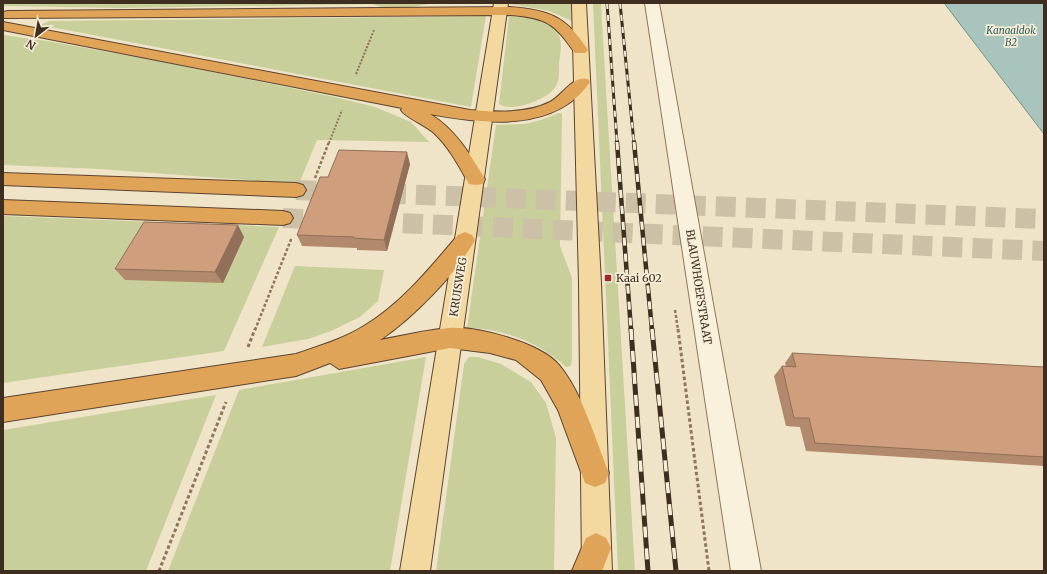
<svg xmlns="http://www.w3.org/2000/svg" width="1047" height="574" viewBox="0 0 1047 574" font-family="Merriweather,serif">
  <rect width="100%" height="100%" fill="#f0e4c8"/>
  <path fill="#c9cf9b" d="M3,3H432C418,7 385,11 373,4L122,8L3,6Z
    M511,3H572V21L549,11L511,4Z
    M593,3H601V6L635,571H618Z
    M486,16L471,107L40,25L49,21Z
    M509,16C525,17 554,20 560,38C562,45 560,56 559,63C559,72 560,83 553,90C544,100 512,113 499,104Z
    M3,35L47,41L158,61L335,97L375,107L411,122L429,142L317,140L299,184L99,169L3,165Z
    M559,113L562,114V119L560,246L572,278V359L571,366L566,367C540,343 502,328 467,328L496,125L525,124L541,120Z
    M3,216L279,227L224,351L3,383Z
    M295,266L384,270L378,301L360,317L331,331L308,339L262,347Z
    M426,357L390,571H168L239,390Z
    M469,357H478L501,364L531,382L546,403L556,438L554,571H436L464,364Z
    M216,395L146,571H3V430Z"/>
  <path fill="#a9c4bc" stroke="#6f938a" d="M944,3H1044V134Z"/>
  <g fill="none" stroke-linecap="round" stroke-linejoin="round">
    <path stroke="#ccc0a6" stroke-width="20" stroke-dasharray="20 10" stroke-linecap="butt" d="M296,190L1044,219
      M283,218L1044,251"/>
    <g stroke="#8d765c" stroke-width="2">
      <path id="minor" d="M645,3H659L761,571H731Z"/>
    </g>
    <g stroke="#5b4430" stroke-width="2">
      <path id="major" d="M494,3H508L430,571H400Z
        M572,3H586L601,283L612,571H582L579,283Z"/>
    </g>
    <g stroke="#5b4430" stroke-width="2">
      <path id="highway" d="M510,7C549,10 566,16 588,50L585,53H575C554,23 547,18 510,15L3,18V12L8,11Z
        M3,22L470,110C496,112 526,114 550,102C563,95 573,75 588,79L590,82C555,133 483,124 430,114C455,129 470,154 485,179L483,184L476,185L469,184C459,166 449,147 434,133C425,125 405,117 401,110L402,108L3,30Z
        M3,173L296,183L303,185L306,190L303,195L296,197L3,185Z
        M3,200L283,211L290,213L293,218L290,223L283,225L3,214Z
        M465,232L472,235L475,240C456,274 412,319 380,340C402,336 426,330 449,328C477,326 541,343 559,365C583,394 595,439 609,473L605,483L595,487L585,483L558,410L541,380L516,360L490,353L450,348L339,369L330,363L296,376L3,422V398L296,354C319,346 343,339 364,326C402,303 430,268 458,235Z
        M596,533L606,538L611,548L602,571H572L586,538Z"/>
    </g>
    <path stroke="#8d765c" stroke-width="2" stroke-dasharray="2 1.5" stroke-linecap="butt" d="M356,74L374,30
      M329,143L342,110"/>
    <path stroke="#8d765c" stroke-width="2.5" stroke-dasharray="3 2" stroke-linecap="butt" d="M315,178L329,142
      M675,310L678,330
      M255,330L292,237"/>
    <path stroke="#8d765c" stroke-width="3" stroke-dasharray="3.5 2.5" stroke-linecap="butt" d="M678,329L709,571
      M248,347L255,329
      M159,571L226,402"/>
    <use href="#minor" fill="#faf1dc" fill-rule="evenodd"/>
    <use href="#major" fill="#f3d9a0" fill-rule="evenodd"/>
    <use href="#highway" fill="#e0a458" fill-rule="evenodd"/>
    <g stroke="#3d2e20" stroke-width="3">
      <path id="rail-far2" d="M607,3L617,143
        M620,3L634,143"/>
    </g>
    <g stroke="#3d2e20" stroke-width="4.5">
      <path id="rail-far1" d="M617,142L631,330
        M634,142L652,330"/>
    </g>
    <g stroke="#3d2e20" stroke-width="5">
      <path id="rail" d="M631,329L648,571
        M652,329L676,571"/>
    </g>
    <use href="#rail-far2" stroke="#f7eed8" stroke-width="2" stroke-dasharray="6" stroke-linecap="butt"/>
    <use href="#rail-far1" stroke="#f7eed8" stroke-width="3" stroke-dasharray="8" stroke-linecap="butt"/>
    <use href="#rail" stroke="#f7eed8" stroke-width="3.5" stroke-dasharray="11" stroke-linecap="butt"/>
  </g>
  <path fill="#b2896c" d="M410,164L387,251L357,250V248L302,246L297,235L328,177Z
    M244,237L223,283L125,280L115,269Z
    M792,353L1044,367V466L806,451L800,427L786,426L774,376L782,366H786L785,363Z"/>
  <path fill="#916f58" d="M407,152L410,164L387,251L384,240Z
    M238,225L244,237L223,283L215,272Z"/>
  <path fill="#cf9f7d" stroke="#916f58" d="M339,150L407,152L384,240L353,238L354,237L297,235L320,177H328Z
    M144,222L238,225L215,272L115,269Z
    M792,353L1044,367V457L815,443L809,418H794L782,366L796,367Z"/>
  <rect fill="#9e2a2b" stroke="#f7eed8" stroke-width="1.5" x="604" y="274" width="8" height="8" rx="2"/>
  <g text-anchor="middle" dominant-baseline="central" stroke-width="3.5" stroke-linejoin="round" paint-order="stroke">
    <g font-size="10" font-style="italic" fill="#2f5d5a" stroke="#f7eed8">
      <text x="1011" y="30">Kanaaldok<tspan x="1011" dy="12">B2</tspan></text>
    </g>
    <g font-size="11" fill="#3d2e20" stroke="#f7eed8" text-anchor="start">
      <text x="616" y="278">Kaai 602</text>
    </g>
    <g font-size="11" fill="#3d2e20" stroke="#f7eed8">
      <text transform="translate(458 287) rotate(-81)">KRUISWEG</text>
      <text transform="translate(699 287) rotate(81)">BLAUWHOEFSTRAAT</text>
    </g>
  </g>
  <rect width="1047" height="574" fill="none" stroke="#3d2e20" stroke-width="8"/>
  <g transform="translate(36 36) rotate(211)" stroke="#f7eed8" stroke-width="3" paint-order="stroke">
  <path d="M0-3L7 15L0 10L-7 15Z" fill="#3d2e20"/>
  <text y="-6" font-size="11" font-weight="bold" text-anchor="middle" fill="#3d2e20">N</text>
  </g>
</svg>
